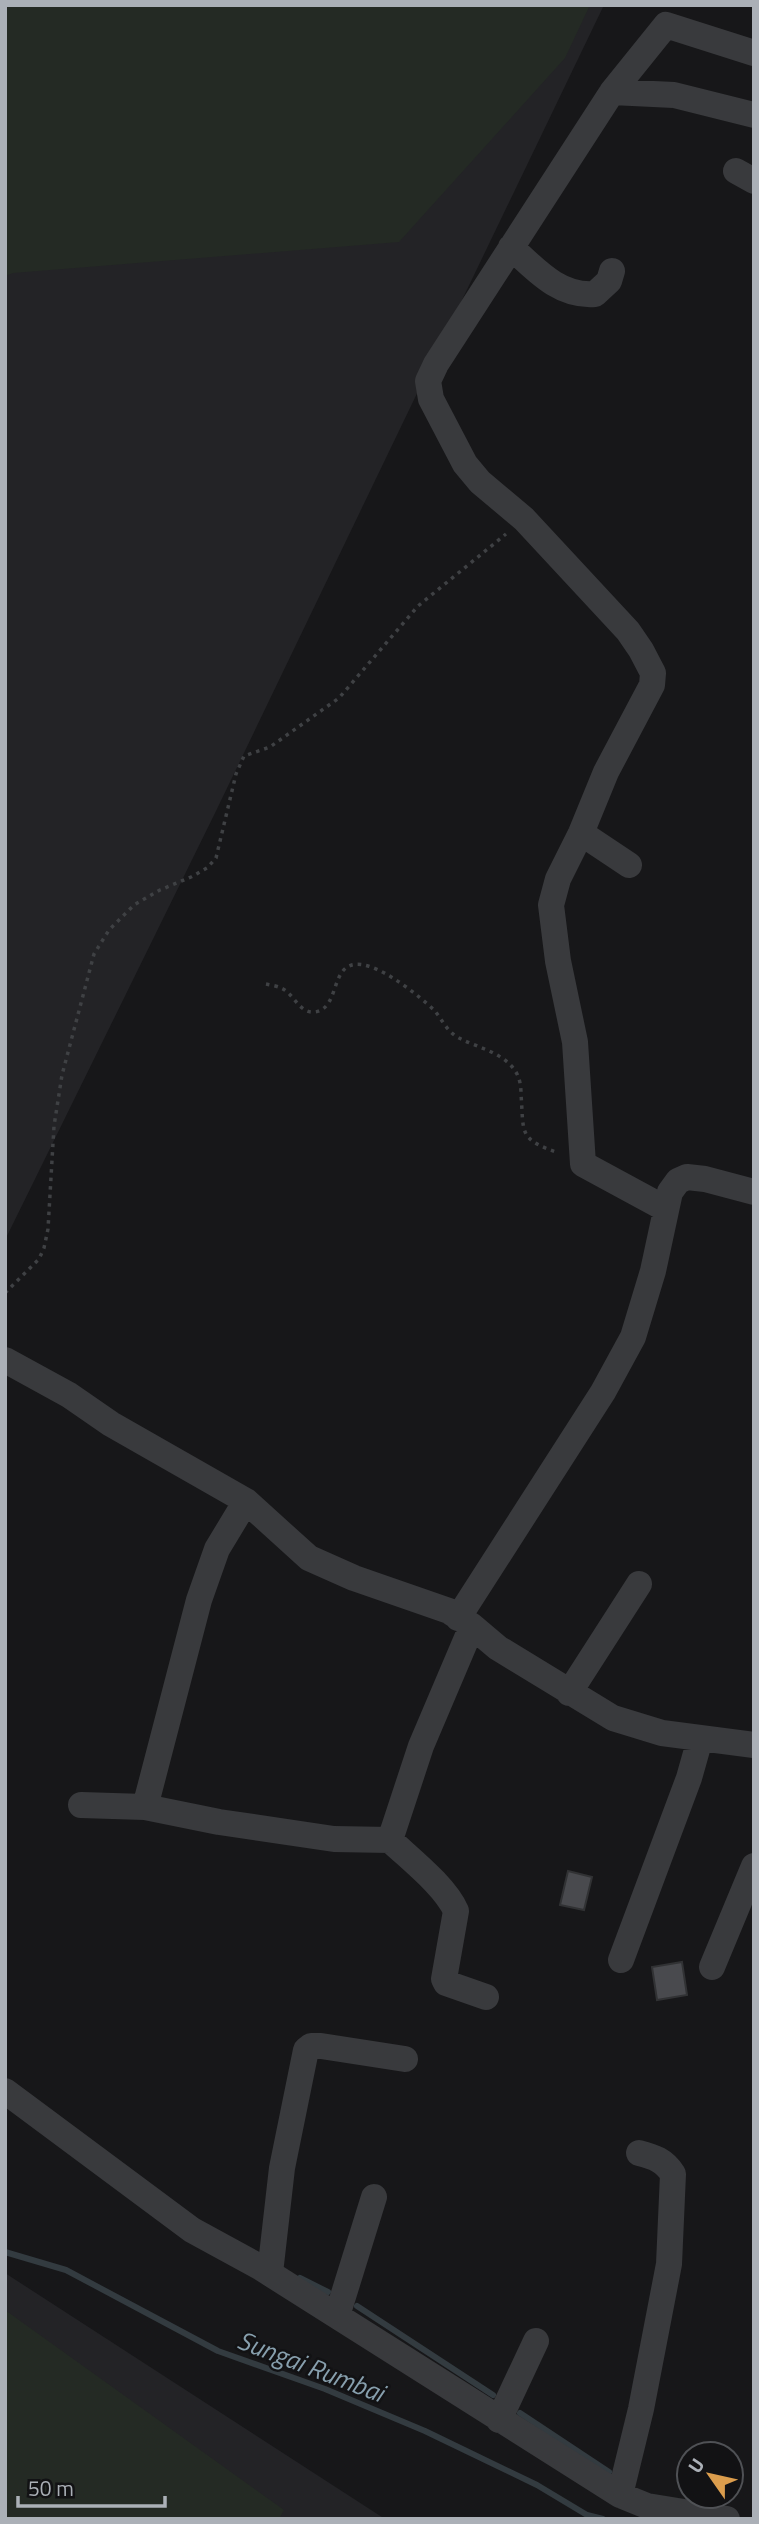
<svg xmlns="http://www.w3.org/2000/svg" width="759" height="2524" viewBox="0 0 759 2524" font-family="'Titillium Web',sans-serif">
  <rect width="100%" height="100%" fill="#171719"/>
  <path fill="#232326" d="M5,5H604L216,811L5,1240Z
    M5,2273L385,2519H5Z"/>
  <path fill="#242a24" d="M5,5H590L565,58L399,242L13,273L5,276Z
    M5,2310L284,2510L279,2519H5Z"/>
  <g fill="none" stroke-linecap="round" stroke-linejoin="round">
    <path stroke="#333b40" stroke-width="6" d="M5,2252L66,2270L218,2351L325,2389L425,2431L537,2485L587,2515L603,2519
      M300,2278L328,2292
      M357,2306L493,2395
      M520,2413L609,2472"/>
  </g>
  <path fill="#494a4e" stroke="#313234" stroke-width="2" d="M568,1871L592,1877L584,1910L560,1905Z
    M682,1962L687,1995L657,2000L652,1967Z"/>
  <g fill="none" stroke-linecap="round" stroke-linejoin="round">
    <path stroke="#3f4144" stroke-width="3.5" stroke-dasharray="3.5 5" stroke-linecap="butt" d="M266,984C271,985 277,986 281,988C294,993 299,1014 315,1012C343,1008 327,954 368,966C389,972 418,995 434,1010C442,1019 447,1032 459,1038C478,1048 506,1053 517,1074C520,1080 521,1087 521,1094C524,1134 518,1139 559,1153
      M5,1293L39,1259L44,1248L48,1229L54,1126L62,1075L94,954L109,930L134,905L160,890L191,877L207,868L216,858L236,774L244,756L270,747L339,698L418,606L506,534"/>
    <path stroke="#393a3d" stroke-width="26" d="M612,92L674,95L754,115
      M736,171L754,181
      M511,247C535,269 559,297 595,294L609,281L612,271
      M581,833L629,865
      M666,1209L583,1164L575,1042L558,961L551,905L558,879L581,833L606,772L652,685L653,673L641,650L628,631L524,519L480,482L465,464L431,399L428,381L436,364L612,92L666,25L754,53
      M5,1360L69,1395L111,1424L246,1501L309,1558L354,1578L449,1611L472,1626L498,1648L613,1718L662,1733L754,1745
      M458,1618L603,1392L633,1337L653,1271L670,1192L678,1181L687,1177L705,1179L754,1192
      M569,1693L639,1584
      M81,1805L145,1807L219,1822L334,1839L390,1840C410,1859 445,1886 456,1911L444,1979L446,1983L486,1997
      M145,1807L199,1600L217,1549L246,1501
      M390,1840L421,1746L472,1626
      M621,1960L689,1778L700,1739
      M712,1967L754,1866
      M5,2091L192,2230L258,2266L620,2495L647,2506L727,2519
      M270,2273L282,2168L306,2050L311,2046H321L405,2059
      M337,2316L374,2197
      M499,2420L536,2341
      M620,2495L641,2409L669,2264L673,2174C664,2160 654,2157 639,2153"/>
  </g>
  <g text-anchor="middle" dominant-baseline="central" stroke-width="5" stroke-linejoin="round" paint-order="stroke">
    <g font-size="26" font-style="italic" fill="#879fad" stroke="#121214">
      <text transform="translate(311 2366) rotate(21)">Sungai Rumbai</text>
    </g>
  </g>
  <rect width="759" height="2524" fill="none" stroke="#abb0b7" stroke-width="14"/>
  <g transform="translate(710 2475) rotate(304)"><circle r="33" fill="#121214" stroke="#4f5155" stroke-width="2"/>
  <path d="M0-5L12 26L0 18L-12 26Z" fill="#db9d4d"/>
  <text y="-10" font-size="19" font-weight="bold" text-anchor="middle" fill="#abb0b7">U</text>
  </g>
  <path d="M18 2496v10h147v-10" fill="none" stroke="#abb0b7" stroke-width="3.5"/>
  <text x="28" y="2496" font-size="21" fill="#abb0b7" stroke="#121214" stroke-width="5" paint-order="stroke">50 m</text>
</svg>
